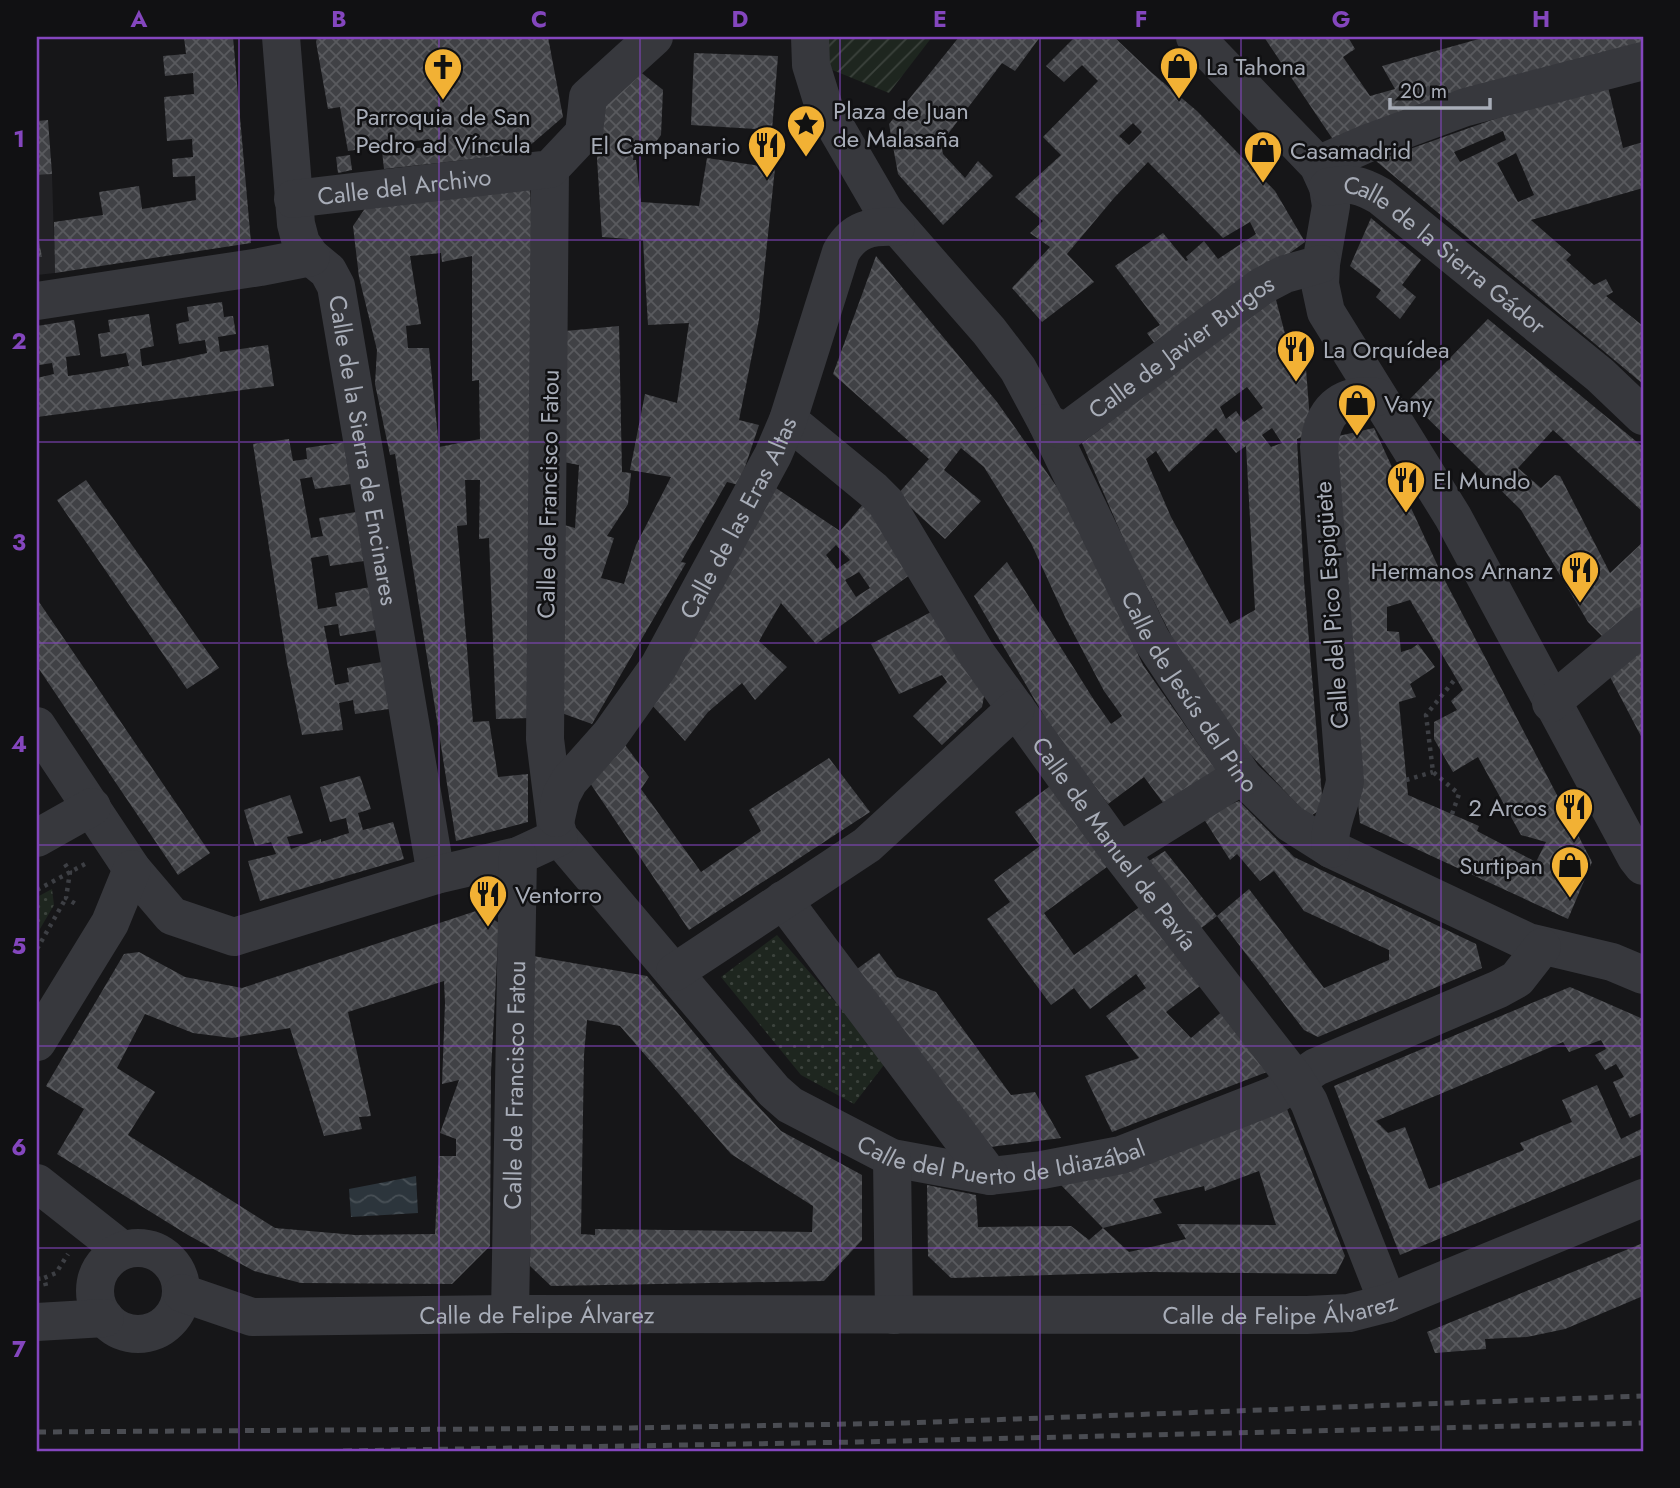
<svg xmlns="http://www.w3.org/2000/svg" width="1680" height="1488" viewBox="0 0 1680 1488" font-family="Jost,sans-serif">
  <defs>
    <pattern id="park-dots" width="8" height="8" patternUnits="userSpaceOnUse" patternTransform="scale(1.75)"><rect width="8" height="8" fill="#1e261f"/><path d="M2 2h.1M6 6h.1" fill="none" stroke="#3c433d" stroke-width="1.8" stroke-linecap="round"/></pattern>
    <pattern id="garden-furrows" width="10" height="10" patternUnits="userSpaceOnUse" patternTransform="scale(1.75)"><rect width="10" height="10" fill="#1e261f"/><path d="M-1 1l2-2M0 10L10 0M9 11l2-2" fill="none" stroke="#3c433d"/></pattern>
    <pattern id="water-waves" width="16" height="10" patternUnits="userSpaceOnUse" patternTransform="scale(1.75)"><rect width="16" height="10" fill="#2c353c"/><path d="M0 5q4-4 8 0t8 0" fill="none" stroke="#485056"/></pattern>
    <pattern id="building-cross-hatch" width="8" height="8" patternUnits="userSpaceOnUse" patternTransform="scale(1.75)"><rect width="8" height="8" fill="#404145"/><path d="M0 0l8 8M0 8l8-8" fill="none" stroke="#595a5e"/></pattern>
  </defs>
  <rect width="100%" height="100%" fill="#161618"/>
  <path fill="#222225" d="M52,174L55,273L37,275V175Z"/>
  <path fill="url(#park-dots)" d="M52,889L54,905L37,934V897Z
    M777,935L887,1061L854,1104L801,1075L721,977Z"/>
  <path fill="url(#garden-furrows)" d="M823,37H932L889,93L820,65Z"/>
  <path fill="url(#water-waves)" d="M416,1176L418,1213L351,1217L349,1189Z"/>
  <path fill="url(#building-cross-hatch)" fill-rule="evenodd" d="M184,37H233L251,243L55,273L54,222L103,215L99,192L139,186L142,209L196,200L195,176L173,177L172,159L193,157L192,139L167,141L164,97L194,94L193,73L165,76L163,56L186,54Z
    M548,37L563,117L527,148L529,153L384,169L382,151L430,147L429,139L348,151L340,107L328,109L316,42L317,38L322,37Z
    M959,37H1040L1015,71L1002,63L941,143L943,154L965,178L978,161L993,176L943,225L898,174L889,124Z
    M1071,37H1114L1152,73L1197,111L1275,191L1305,242L1158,348L1147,333L1160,325L1115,266L1163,233L1186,261L1188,260L1186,257L1204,241L1218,259L1256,234L1250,222L1223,238L1148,162L1114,198L1067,254L1094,282L1042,322L1012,288L1050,247L1030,233L1043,221L1015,197L1061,155L1043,137L1098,81L1082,65L1064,82L1046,66L1073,39ZM1133,123L1142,132L1129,145L1119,136Z
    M1264,37H1348L1355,49L1343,57L1370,96L1395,89L1382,66L1486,37H1643V42L1567,64L1334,141Z
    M694,53L778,56L772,130L691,125Z
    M638,70L663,90L661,135L655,143L635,140L633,160H636L641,202L699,206L707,158L775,168L759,320L739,420L759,425L739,485L727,482L681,562L686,563L592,724L556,711L557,523L575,528L579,465L558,461L554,332L619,326L622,472L631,473L628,504L607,536L614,538L601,578L624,584L636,545L671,477L630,470L645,394L677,403L689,323L648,325L643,240L602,237L597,159L601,106Z
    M1608,87L1623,148L1643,142V188L1531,220L1571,255L1566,260L1594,285L1606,279L1613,292L1606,296L1643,326V384L1376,161L1520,110ZM1503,131L1506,140L1460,162L1454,152ZM1516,153L1534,195L1518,202L1497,163Z
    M48,120L52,174L37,175V121Z
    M350,155L352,170L338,173L336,157Z
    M530,186L534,290L529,718L496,719L489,538L479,539L480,480H465L467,525L457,526L473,722L489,721L498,777L528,774V822L456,841L395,454L390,455L375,384L377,350L359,277L353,226L366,207ZM441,253L442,262L472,256V381L479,380L480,439L439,447L429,348H408L406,326L421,324L410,256Z
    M1371,218L1421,260L1402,285L1416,297L1400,319L1376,297L1381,290L1350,266Z
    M37,231L42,257H37Z
    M876,256L997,402L1069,504L1143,665L1217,771L1167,808L1144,777L1108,804L1053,731L974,596L1007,562L1094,700L1111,724L1122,716L1104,691L1066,619L1031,543L984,467L961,448L944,470L981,501L945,539L897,495L929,459L833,374Z
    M1275,296L1292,360L1305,356L1311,433L1297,439L1304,581L1323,808L1309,817L1250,754L1180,653L1130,554L1082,443ZM1247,387L1263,408L1244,422L1236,411L1226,419L1220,407ZM1216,428L1236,453L1246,446L1255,610L1230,624L1171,517L1146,459L1156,451L1169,472ZM1272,428L1282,443L1271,447L1262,435Z
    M222,302L224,317L233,316L236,334L218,337L220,352L268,345L274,386L37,417V378L54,374L52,363L39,365L37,326L74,320L80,355L66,357L68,376L96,372L129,366L126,353L101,357L98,334L110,332L108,320L149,314L154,346L140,349L142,366L170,361L207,353L205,340L179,344L176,324L189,321L187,307Z
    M1488,319L1643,447V512L1553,430L1518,468L1541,488L1555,475L1560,476L1610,573L1643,542V606L1605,639L1588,622L1521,510L1409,400Z
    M1374,428L1442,575L1592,862L1568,919L1360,823L1349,716L1334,437ZM1410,600L1463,690L1451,701L1457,710L1434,722V739L1453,772L1478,757L1521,835L1546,842L1536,862L1477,831L1479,826L1408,795L1399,702L1416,697L1410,684L1435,667L1418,644L1411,649L1401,652L1399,632L1387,631V607Z
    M289,439L293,461L307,459L306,448L345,442L351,484L315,489L312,477L300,479L311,538L323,536L319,518L356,512L364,561L330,566L328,555L311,558L318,609L337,606L335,593L371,587L377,630L340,636L338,624L324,626L335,685L349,682L347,668L382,662L389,709L355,714L353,700L339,703L343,730L302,735L287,663L253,444Z
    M86,480L219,668L187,689L57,500Z
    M773,486L840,531L865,502L911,574L816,644L781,603L759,641L787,667L755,700L742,683L708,712L685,741L650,703ZM836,545L850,560L837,569L826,555ZM859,572L870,588L856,597L845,580Z
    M37,599L210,853L178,875L37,666Z
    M931,612L985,691L982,707L942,745L913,716L947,682L942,675L899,694L871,644Z
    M1643,648V740L1610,677Z
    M622,741L649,777L641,789L701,872L761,831L749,810L829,758L870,812L689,930L590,783Z
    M360,776L371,809L358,813L363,830L393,822L404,859L260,901L248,861L276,854L271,842L255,846L244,810L290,795L303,833L287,837L291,849L321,839V842L349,833L346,818L330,822L320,787Z
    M1057,781L1115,861L1044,913L1074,955L1145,903L1204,983L1166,1012L1191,1038L1225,1009L1272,1070L1112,1132L1085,1076L1139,1058L1106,1016L1146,988L1136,974L1090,1009L1074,988L1051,1005L987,919L1010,902L994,880L1040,846L1015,812Z
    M1239,801L1294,857L1476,944L1482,968L1318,1037L1304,1030L1217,916L1249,889L1324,988L1389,960V950L1304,911L1274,871L1260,881L1237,854L1230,860L1202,816Z
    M1165,851L1217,916L1200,929L1147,862Z
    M479,910L499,923L491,1072L490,1246L452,1284L301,1283L254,1271L188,1235L57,1154L84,1109L46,1086L124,954L139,952L185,977L242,988ZM444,981L445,1003L442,1084L459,1080L440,1133L456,1139V1156H439L435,1234L355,1235L275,1228L128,1135L155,1092L117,1068L145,1014L193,1033L232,1038L290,1028L324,1136L362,1129L359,1117L371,1116L348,1012Z
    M879,953L897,977L936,992L1011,1095L1035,1092L1061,1138L990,1147L857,969Z
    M533,956L647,976L729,1075L781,1131L862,1175V1240L824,1281L551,1286L530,1266ZM587,1020L620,1026L731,1154L813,1206L812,1232L595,1229V1235L581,1234L584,1055Z
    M1570,987L1643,1019V1112L1630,1118L1613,1082L1624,1077L1616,1064L1605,1070L1595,1055L1606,1049L1601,1040L1569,1052L1563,1042L1376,1121L1388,1133L1405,1127L1429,1189L1524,1150L1520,1143L1572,1122L1562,1100L1597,1085L1621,1139L1643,1128V1154L1400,1255L1334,1086Z
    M1287,1109L1345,1256L1336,1274L1149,1272L951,1278L928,1256L927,1185L976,1195L978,1227L1071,1226L1089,1240L1103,1228L1129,1252L1186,1239L1177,1224L1276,1225L1259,1171L1205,1191L1204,1186L1153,1199L1162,1213L1103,1228L1059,1183Z
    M1643,1243V1296L1565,1329L1527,1337L1485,1339L1486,1349L1435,1353L1427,1332Z"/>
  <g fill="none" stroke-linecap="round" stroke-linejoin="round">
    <path stroke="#3d3f44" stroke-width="4.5" stroke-dasharray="3.5 5" stroke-linecap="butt" d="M1406,780L1433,772
      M1452,814L1459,794L1433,772L1426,715L1456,678
      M65,864L70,872L66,898L79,906
      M37,890L85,864
      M37,949L66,898
      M37,1279L44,1278
      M46,1286L44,1278L56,1273L68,1254"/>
    <g stroke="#37383d" stroke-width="38">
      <path id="s1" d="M281,37L296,224L301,243L311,257L328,271L336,286L436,875"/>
      <path id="s2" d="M810,37L811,65L824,107L885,212L989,331L1018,369L1047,423L1151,639L1243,777L1290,823L1331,849L1528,942L1612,962L1643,975"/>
      <path d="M1195,37L1318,165L1328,187L1331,206L1321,264L1320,284L1326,312L1453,517L1636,857L1643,866"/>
      <path d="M1318,165L1368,143L1466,107L1643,61"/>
      <path id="s3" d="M550,169L545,739L556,827L559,837L774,1091L790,1105L892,1158L990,1176L1042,1170L1121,1155L1275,1095L1316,1067L1499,989L1517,979L1542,947"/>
      <path id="s4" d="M1328,187C1350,182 1361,185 1380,196L1600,375L1643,416"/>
      <path id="s5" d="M293,199L550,169L584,133L588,97L654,37"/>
      <path d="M37,301L260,267L311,257"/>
      <path id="s6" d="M788,420L873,490L886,503L976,653L1119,852L1295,1079L1309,1102L1388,1303"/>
      <path id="s7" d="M1047,423L1062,430L1069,429L1262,286L1285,274L1321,264"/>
      <path d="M1551,703L1643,626"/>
      <path d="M37,726L132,869L172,916L234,937L436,875L518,856L559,837"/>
      <path id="s8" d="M556,818L561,796L569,781L610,735L659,666L773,455L788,420L841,252C854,229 871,226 896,227"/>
      <path d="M37,838L92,807"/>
      <path d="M1331,849C1326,830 1342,802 1345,781L1319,447C1322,412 1340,392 1377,397"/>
      <path d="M1119,852L1233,781L1243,777"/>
      <path d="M783,900L990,1176"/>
      <path d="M675,972L867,845L1016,708"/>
      <path d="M37,1042L110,923L132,869"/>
      <path d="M892,1158L894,1315"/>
      <path d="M37,1183L122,1250"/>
      <circle cx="138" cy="1291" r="43"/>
      <path id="s9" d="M182,1293L252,1317L510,1314L1307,1315L1349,1313L1388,1303L1643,1198"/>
      <path id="s10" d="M510,1314L518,856"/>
      <path d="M37,1322L105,1318"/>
    </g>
    <path stroke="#4a4c52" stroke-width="5" stroke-dasharray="9 7" stroke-linecap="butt" d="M37,1432L630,1428L906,1423L1643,1396
      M343,1451L857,1442L1643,1423"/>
  </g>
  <path fill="none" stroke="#8446be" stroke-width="2" stroke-opacity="0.55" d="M239,37V1451M439,37V1451M640,37V1451M840,37V1451M1040,37V1451M1241,37V1451M1441,37V1451M37,240H1643M37,442H1643M37,643H1643M37,845H1643M37,1046H1643M37,1248H1643"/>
  <defs>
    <g id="shop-pin" transform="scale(2.0125)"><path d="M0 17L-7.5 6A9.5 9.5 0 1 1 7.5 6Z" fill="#f2b134" stroke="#111113"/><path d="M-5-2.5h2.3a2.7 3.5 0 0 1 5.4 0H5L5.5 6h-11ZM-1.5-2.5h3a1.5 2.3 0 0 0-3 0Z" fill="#111"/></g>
    <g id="church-pin" transform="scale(2.0125)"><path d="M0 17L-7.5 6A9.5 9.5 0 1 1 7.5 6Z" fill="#f2b134" stroke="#111113"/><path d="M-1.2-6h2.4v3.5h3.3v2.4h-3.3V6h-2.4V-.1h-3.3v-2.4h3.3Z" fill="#111"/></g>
    <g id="sight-pin" transform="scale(2.0125)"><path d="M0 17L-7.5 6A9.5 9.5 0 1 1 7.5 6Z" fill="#f2b134" stroke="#111113"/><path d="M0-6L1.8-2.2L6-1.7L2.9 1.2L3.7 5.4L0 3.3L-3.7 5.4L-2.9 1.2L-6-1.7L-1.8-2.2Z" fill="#111"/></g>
    <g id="restaurant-pin" transform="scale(2.0125)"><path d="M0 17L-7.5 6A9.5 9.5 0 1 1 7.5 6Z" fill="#f2b134" stroke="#111113"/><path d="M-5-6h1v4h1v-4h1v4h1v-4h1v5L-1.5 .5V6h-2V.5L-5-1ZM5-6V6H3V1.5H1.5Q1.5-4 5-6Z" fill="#111"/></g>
  </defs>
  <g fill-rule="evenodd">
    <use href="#shop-pin" x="1179" y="66"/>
    <use href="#church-pin" x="443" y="67"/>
    <use href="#sight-pin" x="806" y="124"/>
    <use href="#restaurant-pin" x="767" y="145"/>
    <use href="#shop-pin" x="1263" y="150"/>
    <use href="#restaurant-pin" x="1296" y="349"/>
    <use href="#shop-pin" x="1357" y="403"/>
    <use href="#restaurant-pin" x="1406" y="480"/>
    <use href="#restaurant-pin" x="1580" y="570"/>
    <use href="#restaurant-pin" x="1574" y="807"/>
    <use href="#shop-pin" x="1570" y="865"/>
    <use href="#restaurant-pin" x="488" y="894"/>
  </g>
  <g text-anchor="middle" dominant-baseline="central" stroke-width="5" stroke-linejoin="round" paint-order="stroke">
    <g font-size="24" fill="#a8adb8" stroke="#111113" text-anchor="start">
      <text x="1206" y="66">La Tahona</text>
      <text x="833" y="110">Plaza de Juan<tspan x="833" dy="28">de Malasaña</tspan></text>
      <text x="443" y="116" text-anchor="middle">Parroquia de San<tspan x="443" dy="28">Pedro ad Víncula</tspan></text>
      <text x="740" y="145" text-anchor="end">El Campanario</text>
      <text x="1290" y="150">Casamadrid</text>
      <text x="1323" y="349">La Orquídea</text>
      <text x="1384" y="403">Vany</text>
      <text x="1433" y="480">El Mundo</text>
      <text x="1553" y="570" text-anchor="end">Hermanos Arnanz</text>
      <text x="1547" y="807" text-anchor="end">2 Arcos</text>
      <text x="1543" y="865" text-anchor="end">Surtipan</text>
      <text x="515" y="894">Ventorro</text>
    </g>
    <g font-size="24" fill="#a8adb8" stroke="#111113">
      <text stroke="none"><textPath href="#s5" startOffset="112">Calle del Archivo</textPath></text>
      <text stroke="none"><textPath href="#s4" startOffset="140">Calle de la Sierra Gádor</textPath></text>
      <text stroke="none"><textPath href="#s7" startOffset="163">Calle de Javier Burgos</textPath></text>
      <text stroke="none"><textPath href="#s1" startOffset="430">Calle de la Sierra de Encinares</textPath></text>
      <text transform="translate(548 494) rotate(-89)">Calle de Francisco Fatou</text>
      <text stroke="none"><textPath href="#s8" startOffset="354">Calle de las Eras Altas</textPath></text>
      <text transform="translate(1331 605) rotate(-94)">Calle del Pico Espigüete</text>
      <text stroke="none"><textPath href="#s2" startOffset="765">Calle de Jesús del Pino</textPath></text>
      <text stroke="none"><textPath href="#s6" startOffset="539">Calle de Manuel de Pavía</textPath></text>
      <text stroke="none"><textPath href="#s10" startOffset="229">Calle de Francisco Fatou</textPath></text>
      <text stroke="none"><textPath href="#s3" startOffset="1248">Calle del Puerto de Idiazábal</textPath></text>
      <text stroke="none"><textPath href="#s9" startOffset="1102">Calle de Felipe Álvarez</textPath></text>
      <text stroke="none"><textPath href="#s9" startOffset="359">Calle de Felipe Álvarez</textPath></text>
    </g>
  </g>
  <rect width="1680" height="1488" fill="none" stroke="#111113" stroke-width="77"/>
  <path d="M1390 98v10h100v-10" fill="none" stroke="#a8adb8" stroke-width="3.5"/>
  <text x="1400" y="98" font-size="21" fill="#a8adb8" stroke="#111113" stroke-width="5" paint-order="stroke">20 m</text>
  <rect x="38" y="38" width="1604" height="1412" fill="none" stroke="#8446be" stroke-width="2.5"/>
  <g font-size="23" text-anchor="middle" font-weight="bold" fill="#8446be">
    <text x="139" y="27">A</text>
    <text x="339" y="27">B</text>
    <text x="539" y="27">C</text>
    <text x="740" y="27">D</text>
    <text x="940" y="27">E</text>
    <text x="1141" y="27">F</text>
    <text x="1341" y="27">G</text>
    <text x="1541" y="27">H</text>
    <text x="19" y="147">1</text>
    <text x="19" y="349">2</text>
    <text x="19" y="550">3</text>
    <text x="19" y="752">4</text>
    <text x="19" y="954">5</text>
    <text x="19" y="1155">6</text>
    <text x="19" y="1357">7</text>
  </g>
</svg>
